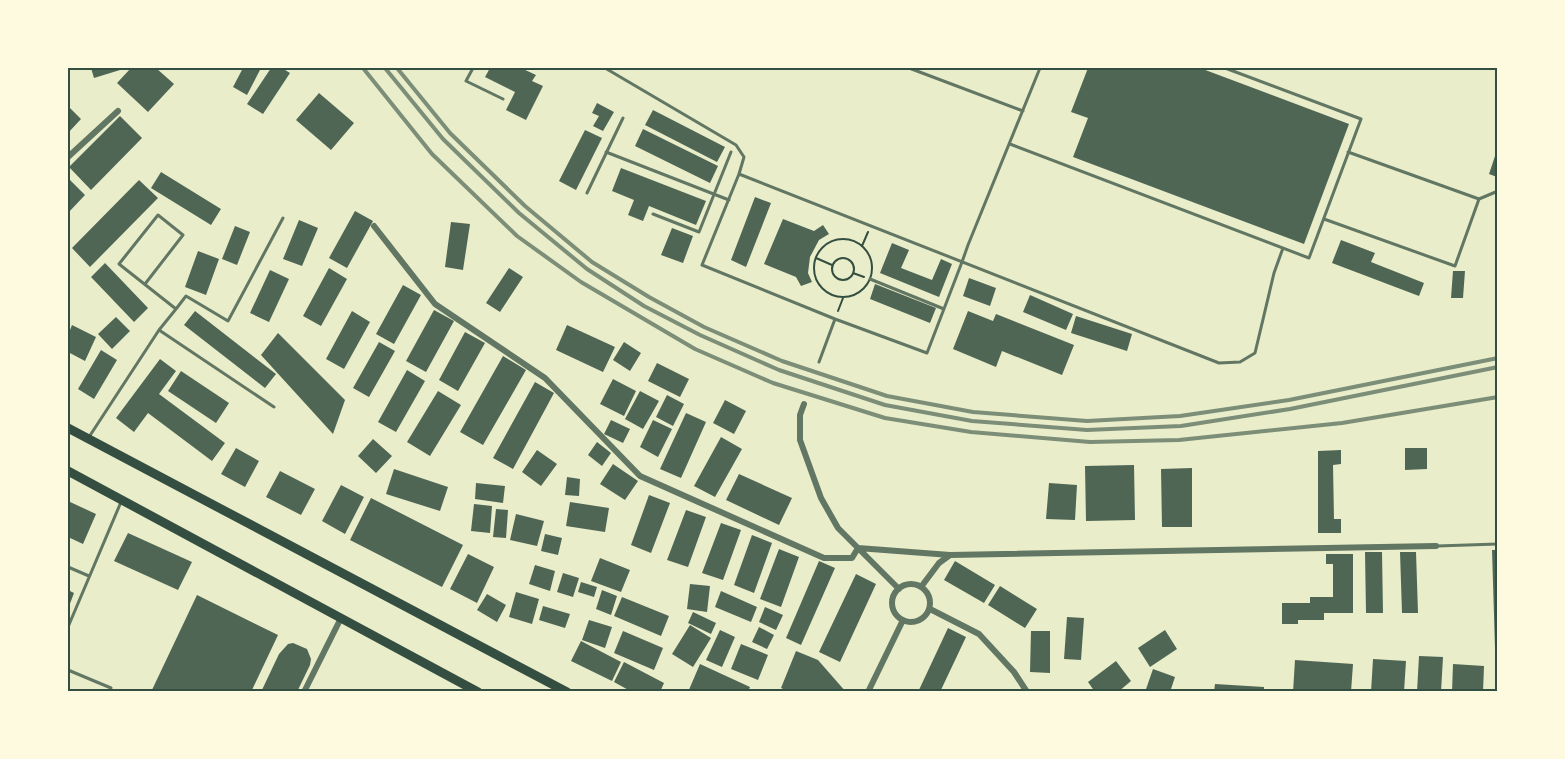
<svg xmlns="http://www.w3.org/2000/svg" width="1565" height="759" viewBox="0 0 1565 759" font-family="Commissioner,sans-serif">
  <rect width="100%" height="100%" fill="#e9edc9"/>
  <path fill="#4f6655" d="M91,68H119L120,70L94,78Z
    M131,68H156L174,84L148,112L117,83Z
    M243,68H261L247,95L233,87Z
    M271,68H282L290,73L263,114L247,104Z
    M490,68H521L536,75L532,81L543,86L526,120L506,110L515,92L485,77Z
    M1088,68H1200L1349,124L1304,244L1073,157L1088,118L1071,112Z
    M319,93L354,123L331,150L296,120Z
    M597,103L614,112L603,131L593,126L599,116L592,113Z
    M68,106L81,119L68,133Z
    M653,110L725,147L717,162L645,125Z
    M120,116L142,138L91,190L69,167Z
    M643,129L718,166L710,183L635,146Z
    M585,130L602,138L576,190L559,181Z
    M1497,150V177L1489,174Z
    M621,168L706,201L696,225L649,206L643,221L628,215L634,200L612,191Z
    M161,172L221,209L211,225L151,188Z
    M68,178L85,195L68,213Z
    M139,180L158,198L90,267L72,248Z
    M755,197L771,203L746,267L731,260Z
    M355,211L373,221L347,268L329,258Z
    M783,219L814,231L823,225L829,234L819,240L810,257L808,273L812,282L801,286L796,277L764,264Z
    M299,220L318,228L302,266L283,259Z
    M451,222L470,224L463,270L445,267Z
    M235,226L250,232L237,265L222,259Z
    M672,228L693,236L683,263L661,255Z
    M1341,240L1375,253L1371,262L1424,283L1419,296L1332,263Z
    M892,243L909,250L901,268L932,280L941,259L952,264L939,297L880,273Z
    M198,251L219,259L206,295L185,287Z
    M105,263L148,308L134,322L91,277Z
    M329,268L347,279L321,326L303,316Z
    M509,268L523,277L500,312L486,303Z
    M270,270L289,279L269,322L250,313Z
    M1453,271H1465L1463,298H1451Z
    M969,278L996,288L990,306L963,296Z
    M875,284L936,308L930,323L870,299Z
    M403,285L421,295L394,344L376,334Z
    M1030,295L1073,314L1066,330L1023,312Z
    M434,310L454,321L426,372L406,361Z
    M195,311L276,374L265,388L184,325Z
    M352,311L370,322L344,369L326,359Z
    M968,311L993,321L996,314L1074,345L1062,375L1002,351L996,367L953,349Z
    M1076,316L1132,334L1127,351L1071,333Z
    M116,317L130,331L112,349L98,334Z
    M72,325L96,337L85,361L68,352V335Z
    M567,325L615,347L603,372L556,350Z
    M465,332L485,343L458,391L439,380Z
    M278,333L345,400L333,434L261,355Z
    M379,342L395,351L369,397L353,388Z
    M624,342L641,353L630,371L613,360Z
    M101,350L117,360L94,399L78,389Z
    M503,356L526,370L483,445L460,432Z
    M160,359L176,371L159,394L225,443L212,461L148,413L134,432L116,418Z
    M657,363L689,379L680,397L648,381Z
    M407,370L425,381L396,432L378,422Z
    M181,371L229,403L216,423L168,391Z
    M613,379L636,391L624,416L600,404Z
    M535,382L554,393L513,469L493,458Z
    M438,391L461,405L430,456L407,442Z
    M640,391L659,401L643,429L625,419Z
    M667,395L684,404L673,426L656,417Z
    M725,400L746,411L734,434L713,423Z
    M686,413L706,422L681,478L660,469Z
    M611,420L630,429L623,443L604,434Z
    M653,420L672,429L658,457L640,447Z
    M721,437L742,449L715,497L694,486Z
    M373,439L392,456L376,473L358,456Z
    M597,442L611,453L602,466L588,455Z
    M236,448L259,461L245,487L221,474Z
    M1405,448H1427V469L1405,470Z
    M537,450L557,464L541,486L522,472Z
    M1341,450V464L1333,465L1334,519H1341V533H1318V451Z
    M613,464L638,481L625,500L600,484Z
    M1134,465L1135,520L1086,521L1085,466Z
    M1192,468V527H1162L1161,469Z
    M394,469L448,487L440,511L386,494Z
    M280,471L315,489L301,515L266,497Z
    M739,474L792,498L779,525L726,500Z
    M567,477L580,479L579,496L565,495Z
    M476,483L505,486L503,503L475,499Z
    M1049,483L1077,485L1075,520L1046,519Z
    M341,485L364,497L345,534L322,521Z
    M649,495L670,503L651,553L631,545Z
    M371,498L463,545L442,587L350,540Z
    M68,501L96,514L83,544L68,537Z
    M570,502L609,508L605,532L566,526Z
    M474,504L492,506L490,533L471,531Z
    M496,509L508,510L506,538L493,537Z
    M686,510L706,517L688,567L667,560Z
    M516,514L544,521L537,546L510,540Z
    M721,523L741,530L723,580L702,573Z
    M128,533L192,562L178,590L114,561Z
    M545,534L562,538L558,555L541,551Z
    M752,535L772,543L754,593L734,585Z
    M779,549L799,557L781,607L760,599Z
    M1492,550H1497V648H1495Z
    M1365,552H1382L1383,613H1366Z
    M1400,552H1416L1418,613H1402Z
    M468,554L494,567L477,603L450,589Z
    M1326,554H1353V613H1324V620H1298V624H1282V603H1310V597H1333V564H1326Z
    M600,558L630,570L621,592L591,581Z
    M819,561L835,568L801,645L786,638Z
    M955,561L995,585L984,603L944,580Z
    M535,565L555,571L550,591L529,584Z
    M563,573L579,578L573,597L557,592Z
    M856,574L876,584L840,662L819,652Z
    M581,582L597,587L594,597L578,592Z
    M690,584L710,586L707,612L687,609Z
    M1000,586L1037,609L1025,628L988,605Z
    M68,590L74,593L68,609Z
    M602,590L617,596L611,615L596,609Z
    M721,591L757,607L751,622L715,607Z
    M516,592L539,599L532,624L509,617Z
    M487,594L506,605L497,622L477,610Z
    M197,595L278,635L251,692H151Z
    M622,597L669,616L661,636L614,616Z
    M543,606L570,614L565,628L539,620Z
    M765,607L783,615L776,630L759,622Z
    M693,612L716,623L711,634L688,623Z
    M1067,617L1084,618L1081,660L1064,659Z
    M589,620L612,627L605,648L582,640Z
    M690,625L711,638L693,667L672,654Z
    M759,627L774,635L767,649L752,642Z
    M948,628L966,637L940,692H918Z
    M720,630L735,637L722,667L706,660Z
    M1165,630L1177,649L1150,667L1138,648Z
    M623,631L663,648L654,670L614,653Z
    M1031,631H1050V673L1030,672Z
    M581,641L621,662L612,681L571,661Z
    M293,643L307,649L311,659L310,665L297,692H261L279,654L288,644Z
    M741,644L768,655L758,680L731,669Z
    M796,651L818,660L846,692H790L781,688Z
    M1419,656L1443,657L1441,692H1417Z
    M1373,659L1406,661L1404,692H1371Z
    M1295,660L1353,664L1351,692H1293Z
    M1116,661L1131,681L1118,692H1095L1088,682Z
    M624,662L664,683L660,692H632L614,682Z
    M700,664L750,687L748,692H688Z
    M1453,664L1484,666L1483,692H1452Z
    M1153,669L1175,677L1170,692H1145Z
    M1215,684L1264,687V692H1214Z"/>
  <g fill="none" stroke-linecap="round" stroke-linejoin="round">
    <path stroke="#344e41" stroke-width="2" d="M814 268a29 29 0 1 1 58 0a29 29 0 1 1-58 0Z
      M862,246L868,232
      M816,258L832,265
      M832 269a11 11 0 1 1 22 0a11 11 0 1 1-22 0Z
      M853,273L864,277
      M838,311L843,298"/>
    <path stroke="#617663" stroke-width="3" d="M473,68L466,81L503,99
      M605,68L736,145L744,157L739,174
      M909,68L1023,111
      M1040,68L968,245L962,262L927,353L835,319L702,265L739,174L1219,363L1240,362L1255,353L1274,273L1283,248
      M1010,144L1309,258L1361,119L1225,68
      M606,152L729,200
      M587,193L623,118
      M1479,199L1498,191
      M653,214L699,232L731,152
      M1324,219L1455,266L1479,199L1348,152
      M870,279L944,309
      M145,284L183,235L158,215L119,264L176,309L159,330
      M176,309L186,296L228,321L283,218
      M819,362L835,319
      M89,437L159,330L274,407
      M1437,546L1498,544
      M68,567L89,576
      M68,627L121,502
      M68,670L111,688"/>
    <path stroke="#617663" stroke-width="6" d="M68,157L118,111
      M374,226L435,304L545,378L640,476L824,558H852L858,548L950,555
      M804,404L800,415V440L821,498L838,528L899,589
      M892 603a19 19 0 1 1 38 0a19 19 0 1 1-38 0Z
      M921,587L939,563L950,555L1436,546
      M930,609L979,634L1014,672L1027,692
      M304,692L341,618
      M868,692L903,620"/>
    <path stroke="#344e41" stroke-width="9" d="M68,428L567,692
      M68,471L478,692"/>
    <path stroke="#7c8e77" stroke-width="4" d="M363,68L432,154L517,236L581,282L695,349L773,383L885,418L971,432L1090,442L1179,440L1342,423L1498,397
      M385,68L443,139L519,213L587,269L644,306L700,335L779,370L885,405L972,421L1087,430L1181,426L1290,409L1498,367
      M397,68L450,133L525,206L592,262L649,297L704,327L782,361L887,396L973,412L1087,421L1180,416L1289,400L1498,358"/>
  </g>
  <rect width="1565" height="759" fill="none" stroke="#fefae0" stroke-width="138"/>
  <rect x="69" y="69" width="1427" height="621" fill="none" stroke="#344e41" stroke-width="2"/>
</svg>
